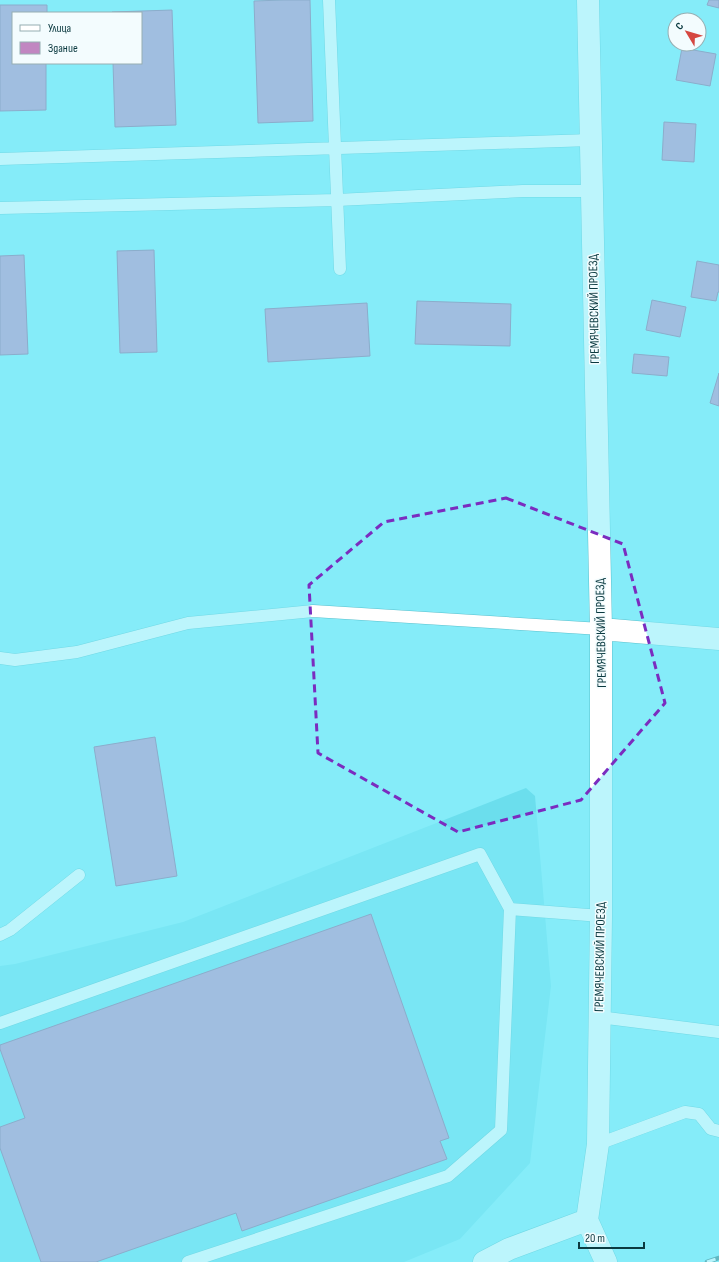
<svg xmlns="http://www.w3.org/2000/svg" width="719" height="1262" viewBox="0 0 719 1262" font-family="'Sofia Sans Condensed',sans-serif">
  <rect width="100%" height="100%" fill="#85ecf9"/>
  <path fill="#6bdeed" d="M526,788L535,796L551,986L530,1163L460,1239L404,1262H0V966L15,964L183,922Z"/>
  <path fill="#c186c1" stroke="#925f93" d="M283,0H310L313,121L258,123L254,1Z
    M709,0H719V8L707,5Z
    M0,5H47V13H13V63H46V110L0,111Z
    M172,10L176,125L115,127L113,63H141V13H112V12Z
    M682,48L716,54L710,86L676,80Z
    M664,122L696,124L694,162L662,160Z
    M154,250L157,352L120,353L117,251Z
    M24,255L28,354L0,355V256Z
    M697,261L719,265V292H718L716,301L691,297Z
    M652,300L686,307L680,337L646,330Z
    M417,301L511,304L510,346L415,344Z
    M367,303L370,356L268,362L265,309Z
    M634,354L669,357L667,376L632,373Z
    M719,373V406L710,403Z
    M155,737L177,876L116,886L94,747Z
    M371,914L449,1138L440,1141L447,1159L242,1231L236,1213L96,1262H41L0,1148V1127L25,1118L0,1049V1045Z"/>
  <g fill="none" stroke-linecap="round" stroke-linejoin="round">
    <g stroke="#58c1ce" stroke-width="13">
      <path id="service" d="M329,0L340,269
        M0,159L591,140
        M0,208L337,200L523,191H591
        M0,658L15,660L77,652L188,623L313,611L601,629
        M0,935L10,930L79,875
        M599,1017L719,1032
        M0,1023L480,854L510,909L601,916
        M598,1144L685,1112L699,1114L711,1129L719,1131
        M188,1262L448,1176L501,1130L510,909"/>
    </g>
    <g stroke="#58c1ce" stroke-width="23">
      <path id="minor" d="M588,0L601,629V916L598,1144L587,1220L606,1262
        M601,629L719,639
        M484,1262L509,1249L587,1220"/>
    </g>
    <use href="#service" stroke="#fff" stroke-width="12"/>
    <use href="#minor" stroke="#fff" stroke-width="22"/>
    <g stroke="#33757d" stroke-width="4.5">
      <path id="rail" d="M707,1262L719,1258"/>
    </g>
    <use href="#rail" stroke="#f3fcfe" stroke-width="3" stroke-dasharray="9" stroke-linecap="butt"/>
  </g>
  <path d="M0 0H719V1262H0ZM506,498L623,544L665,703L581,800L458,832L318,753L309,585L384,522Z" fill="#85ecf9" fill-opacity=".55" fill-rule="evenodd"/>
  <path fill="none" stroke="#7b2cbf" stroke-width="3" stroke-dasharray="8 5" stroke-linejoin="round" d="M506,498L623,544L665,703L581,800L458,832L318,753L309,585L384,522Z"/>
  <g text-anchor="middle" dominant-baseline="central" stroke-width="3" stroke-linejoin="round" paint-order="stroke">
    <g font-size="13" fill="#0b3a40" stroke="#f3fcfe">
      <text transform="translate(594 309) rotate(-91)">ГРЕМЯЧЕВСКИЙ ПРОЕЗД</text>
      <text transform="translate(601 633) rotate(-91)">ГРЕМЯЧЕВСКИЙ ПРОЕЗД</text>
      <text transform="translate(600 957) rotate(-89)">ГРЕМЯЧЕВСКИЙ ПРОЕЗД</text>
    </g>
  </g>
  <rect x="12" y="12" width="130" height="52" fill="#f3fcfe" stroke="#96aeb2"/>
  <rect x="20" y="25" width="20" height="6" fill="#ffffff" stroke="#96aeb2"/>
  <text x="48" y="32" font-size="12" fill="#0b3a40">Улица</text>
  <rect x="20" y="42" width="20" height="12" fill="#c186c1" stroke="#96aeb2"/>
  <text x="48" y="52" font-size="12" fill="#0b3a40">Здание</text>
  <g transform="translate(687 32) rotate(308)"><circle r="19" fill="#f3fcfe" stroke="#96aeb2"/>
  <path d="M0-3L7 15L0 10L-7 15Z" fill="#d54741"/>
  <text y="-6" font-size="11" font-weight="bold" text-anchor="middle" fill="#0b3a40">С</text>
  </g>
  <path d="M579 1242v6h65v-6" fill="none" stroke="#0b3a40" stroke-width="2"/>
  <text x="585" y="1242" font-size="12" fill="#0b3a40" stroke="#f3fcfe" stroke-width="3" paint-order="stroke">20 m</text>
</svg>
